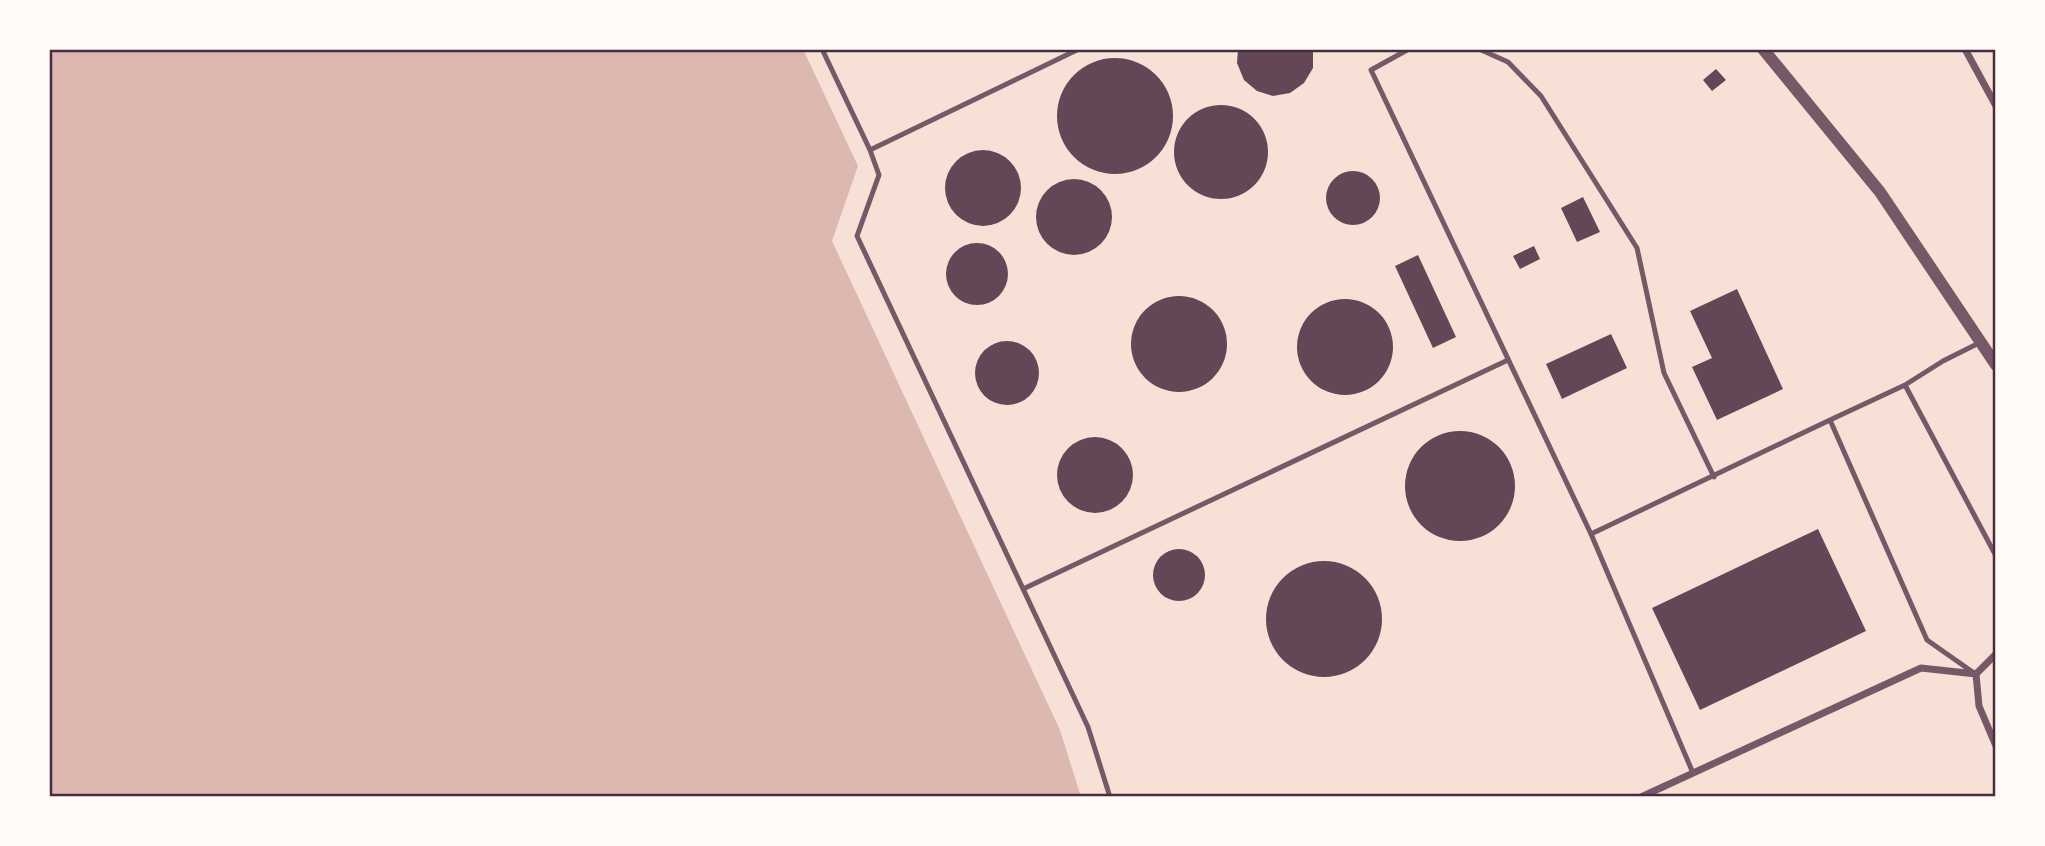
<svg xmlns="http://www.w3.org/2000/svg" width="2045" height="846" viewBox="0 0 2045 846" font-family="'Libre Baskerville',serif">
  <rect width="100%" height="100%" fill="#f7e1d7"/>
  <path fill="#dcb8b0" d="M49,49H803L858,166L832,241L1060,730L1081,797H49Z"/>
  <path fill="#644757" d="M1238,49H1313V68L1304,83L1290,93L1273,96L1257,91L1244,80L1237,63Z
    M1057 116a58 58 0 1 1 116 0a58 58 0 1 1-116 0Z
    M1716,69L1726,80L1712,91L1703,80Z
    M1174 152a47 47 0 1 1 94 0a47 47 0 1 1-94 0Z
    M945 188a38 38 0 1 1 76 0a38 38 0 1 1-76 0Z
    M1326 198a27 27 0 1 1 54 0a27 27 0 1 1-54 0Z
    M1036 217a38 38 0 1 1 76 0a38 38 0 1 1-76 0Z
    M1583,197L1600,232L1577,242L1561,208Z
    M946 274a31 31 0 1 1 62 0a31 31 0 1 1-62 0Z
    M1534,246L1540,259L1520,269L1513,256Z
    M1418,255L1456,337L1433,348L1395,266Z
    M1737,289L1783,389L1717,420L1692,367L1712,358L1690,311Z
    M1131 344a48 48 0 1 1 96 0a48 48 0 1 1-96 0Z
    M1297 347a48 48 0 1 1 96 0a48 48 0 1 1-96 0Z
    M1611,334L1627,368L1562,399L1546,364Z
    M975 373a32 32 0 1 1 64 0a32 32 0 1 1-64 0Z
    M1405 486a55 55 0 1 1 110 0a55 55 0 1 1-110 0Z
    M1057 475a38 38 0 1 1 76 0a38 38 0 1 1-76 0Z
    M1818,529L1866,631L1700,710L1652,608Z
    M1153 575a26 26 0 1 1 52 0a26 26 0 1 1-52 0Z
    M1266 619a58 58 0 1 1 116 0a58 58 0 1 1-116 0Z"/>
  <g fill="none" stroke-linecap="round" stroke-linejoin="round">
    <path stroke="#755966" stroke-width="5" d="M822,49L870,150L879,175L857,236L1088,727L1110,797
      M1409,49L1371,70L1591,534
      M1479,49L1508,62L1541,96L1637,248L1664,373L1714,477
      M870,150L1079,49
      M1905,385L1996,556
      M1023,589L1508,360
      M1974,673L1927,640L1830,420L1905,385L1943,361L1979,343
      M1693,773L1591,534L1830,420"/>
    <path stroke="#755966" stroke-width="7" d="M1965,49L1996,106
      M1976,674L1979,706L1996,746
      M1641,797L1921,668L1976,674L1996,654"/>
    <path stroke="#755966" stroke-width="12" d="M1763,49L1880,192L1996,365"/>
  </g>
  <rect width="2045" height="846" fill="none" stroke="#fffaf5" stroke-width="102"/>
  <rect x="51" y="51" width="1943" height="744" fill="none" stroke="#4a2c40" stroke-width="2.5"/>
</svg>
